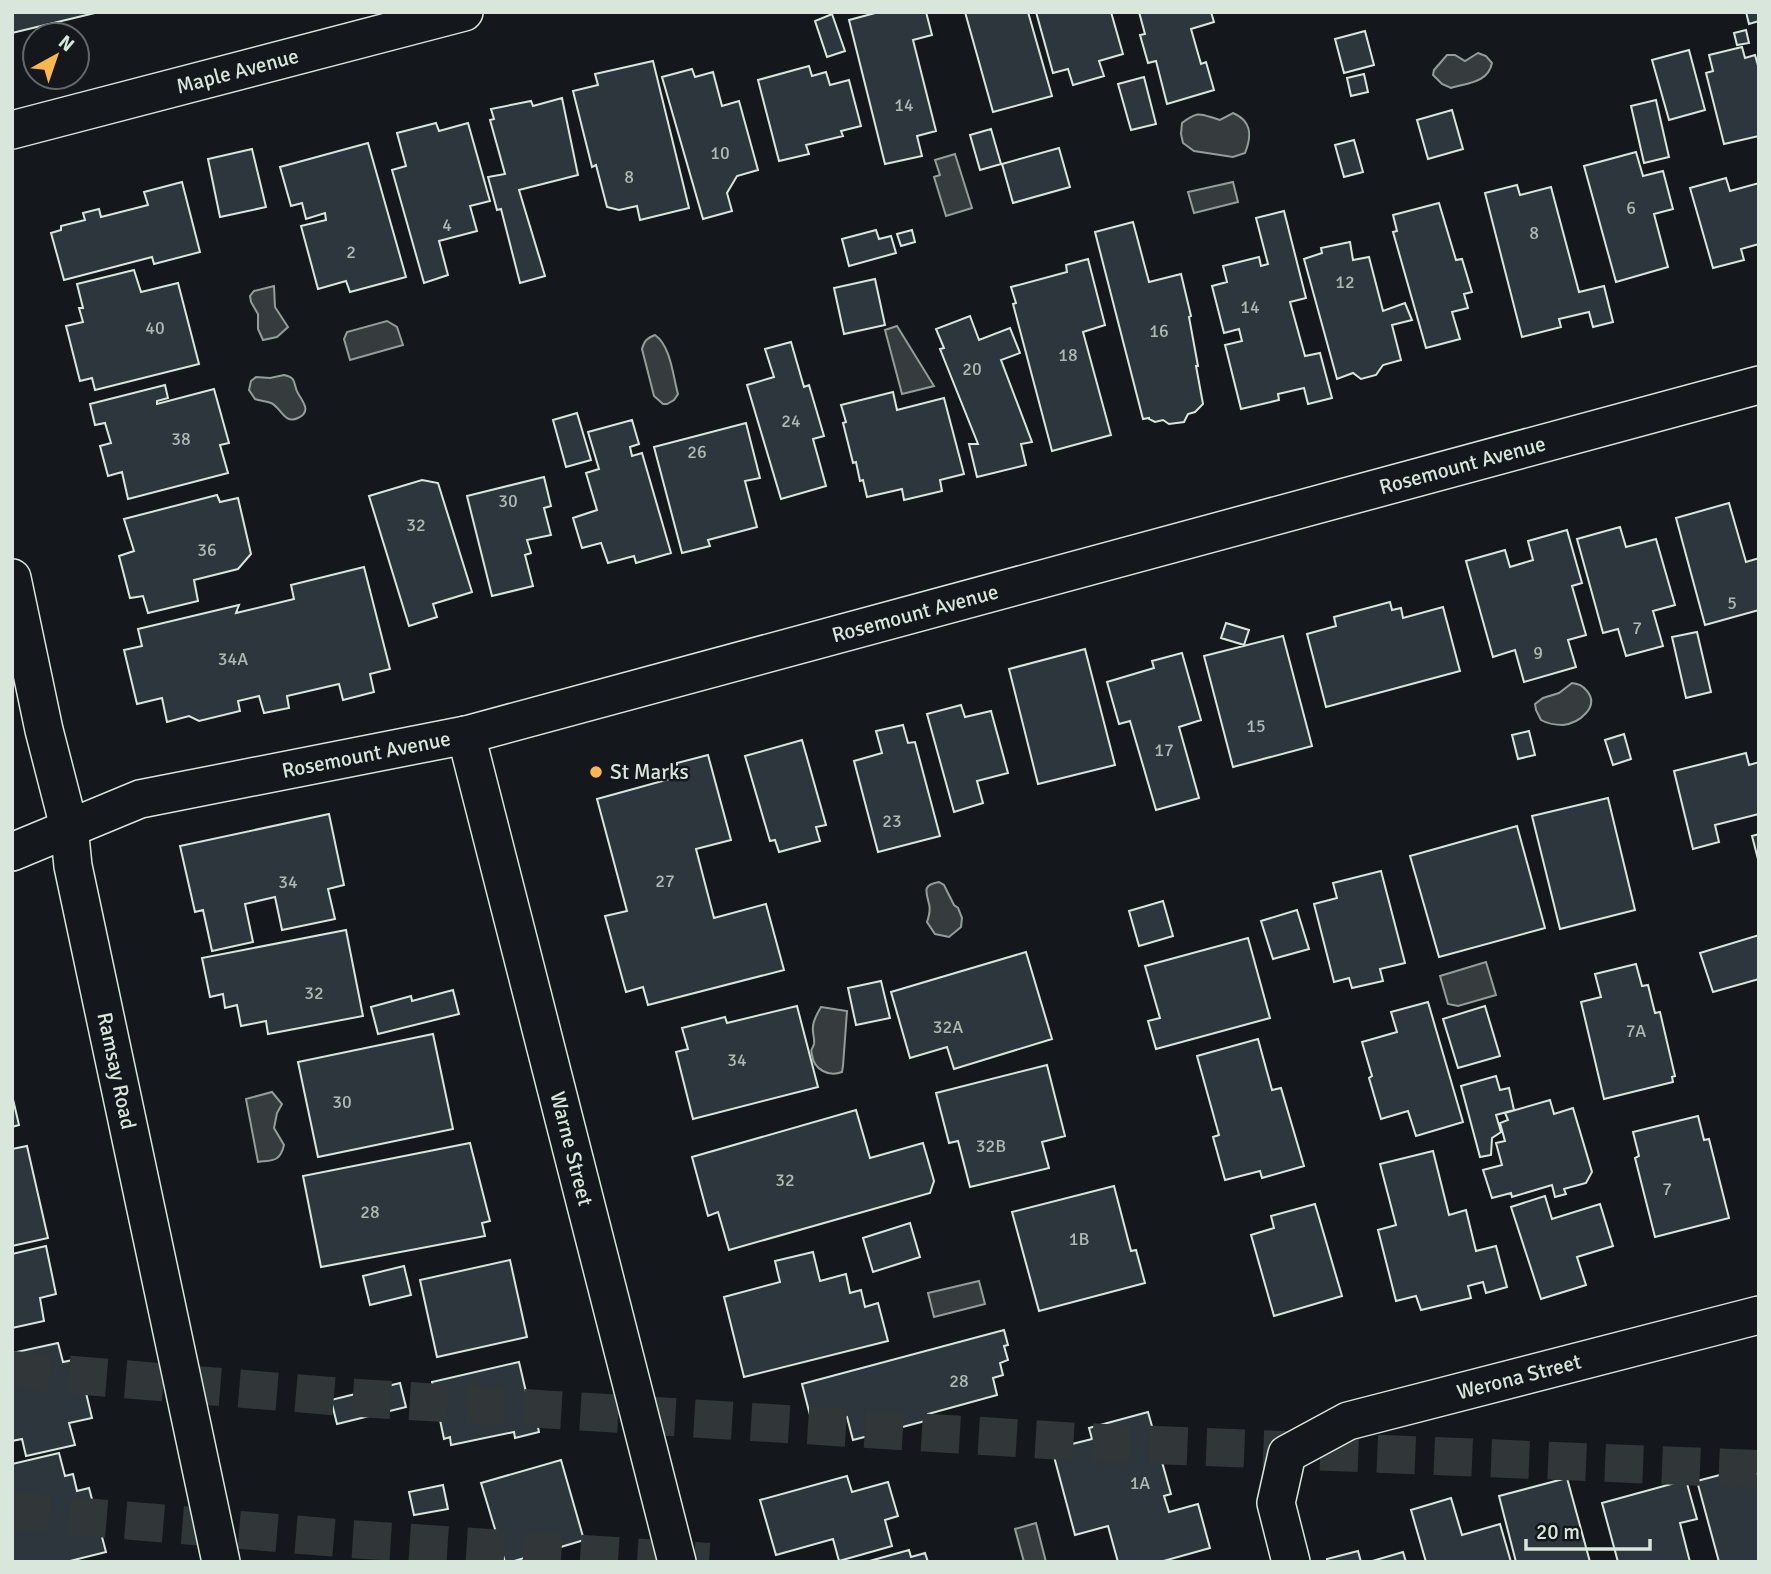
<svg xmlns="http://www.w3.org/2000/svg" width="1771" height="1574" viewBox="0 0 1771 1574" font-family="Signika,sans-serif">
  <rect width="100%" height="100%" fill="#14181c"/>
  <path fill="#363b3e" stroke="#939e99" stroke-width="2" d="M1478,53L1486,56L1492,63C1488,83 1467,83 1451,88L1442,84L1433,75L1434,70L1447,55H1455L1465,61Z
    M1233,113C1252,121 1252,136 1245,153L1233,157L1194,151L1183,143L1181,134L1182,123C1200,109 1201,115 1220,120Z
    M955,154L972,208L946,216L934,177L940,175L935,160Z
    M1233,182L1238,202L1194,213L1188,192Z
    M274,286L275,307L288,327L277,337L263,340L258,329V314L251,302L250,296L254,291Z
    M387,321L397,327L403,345L350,360L344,339L347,332Z
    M897,326L934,386L902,394L885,330Z
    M655,335C671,346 673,377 678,394L674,400L667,404H663L654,396L642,349C644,341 647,338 655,335Z
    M284,375C299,378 292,386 299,395C304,403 311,412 298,418C284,425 281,407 271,403C266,401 260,401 255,399L249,390L251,381L256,377L270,378Z
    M1572,683C1579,684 1582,685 1587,691C1600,707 1579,723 1563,725C1554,725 1548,724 1541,720L1536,710L1535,704L1543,698L1559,693Z
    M939,882L944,885L954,905L958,908L962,918L961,927L949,937L935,934L927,922C929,916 931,910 929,904C926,891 922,885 939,882Z
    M1486,962L1496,995L1458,1006L1448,1004L1440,976Z
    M821,1007L847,1011L843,1066L842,1072C829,1077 814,1070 812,1055C810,1048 812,1051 814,1044C815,1038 812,1033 813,1027C813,1021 818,1012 821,1007Z
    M272,1092L282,1104L277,1113L274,1128L284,1145C280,1162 273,1160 258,1162L246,1099Z
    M979,1281L985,1304L934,1317L928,1293Z
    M1036,1523L1046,1562H1024L1015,1529Z"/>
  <path fill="#2c363c" stroke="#d8e6dc" stroke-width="2" d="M12,12H99L12,33Z
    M879,12H926L932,35L913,40L936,131L917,136L922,156L885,164L849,20Z
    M965,12H1028L1052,96L993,112Z
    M1036,12H1111L1123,54L1099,61L1104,76L1073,85L1068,69L1053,73Z
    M1139,12H1211L1214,22L1191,29L1201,64L1206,62L1214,90L1167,104L1156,61L1148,63L1140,35L1145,34Z
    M1746,12H1759V21L1749,24Z
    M832,14L845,51L827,57L815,21Z
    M1746,30L1749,43L1737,45L1734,33Z
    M1365,31L1374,65L1344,73L1335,39Z
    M1742,47L1745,58L1755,55L1759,69V136L1724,144L1706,73L1713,71L1709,55Z
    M1689,50L1705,110L1669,120L1652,60Z
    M653,61L689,208L640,220L637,206L619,210L607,207L596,165L592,167L573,91L598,85L595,74Z
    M809,66L812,76L826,72L830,85L849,80L861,126L841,131L843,136L806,145L809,154L779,161L758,80Z
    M692,69L695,77L713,72L722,106L739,101L758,170L737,176L727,193L732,211L703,219L662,77Z
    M1364,74L1368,92L1351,96L1347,78Z
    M1144,77L1156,124L1131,130L1118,84Z
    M562,98L578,175L519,190L545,276L520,283L501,209L497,210L488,177L505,174L490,120L494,119L491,109L531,101L533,106Z
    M1656,100L1669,157L1644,163L1631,106Z
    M1452,110L1463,149L1428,159L1417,120Z
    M436,123L439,131L468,123L490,201L470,206L477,231L439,241L448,275L424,283L392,170L406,166L397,133Z
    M991,129L1001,164L980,170L970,135Z
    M1354,140L1363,172L1344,177L1335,145Z
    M368,143L406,277L350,292L346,281L318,289L301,226L326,220L325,213L306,219L302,203L291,206L280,167Z
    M1059,148L1070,187L1013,203L1002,164Z
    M252,149L266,207L220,217L208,159Z
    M1636,152L1643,176L1663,171L1673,209L1654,214L1668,267L1616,282L1584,166Z
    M1726,178L1730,191L1759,183V244L1741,249L1744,260L1713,268L1690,188Z
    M182,182L200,252L154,264L152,257L64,280L51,233L61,230V226L85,220L83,213L99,209L101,217L148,205L144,192Z
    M1517,185L1520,195L1551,187L1579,292L1604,286L1613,322L1593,327L1589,312L1559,319L1561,327L1522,337L1485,193Z
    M1439,203L1456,260L1462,259L1472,292L1464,294L1468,308L1452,312L1460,339L1426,348L1393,232L1397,231L1393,215Z
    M1284,211L1306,298L1290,302L1305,356L1320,353L1332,398L1308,404L1304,388L1278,394L1279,400L1241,409L1225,345L1242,341L1239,329L1224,333L1212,286L1227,282L1223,266L1259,257L1261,266L1268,264L1256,218Z
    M1133,222L1149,282L1181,274L1191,316L1189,317L1198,366H1196L1203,404L1195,412L1188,414L1184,422L1169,424L1163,420L1155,422L1149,419V418L1143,419L1095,232Z
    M876,230L879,239L891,236L896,253L849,266L842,239Z
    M912,230L915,242L901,246L897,234Z
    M1350,242L1353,260L1369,257L1383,311L1405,303L1412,320L1392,325L1401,360L1383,365L1376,375L1361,379L1353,373L1337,379L1304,259L1322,253L1321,248Z
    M1088,259L1105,325L1083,332L1111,435L1052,451L1013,304L1016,303L1011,287L1067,272L1066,265Z
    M134,270L141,292L178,283L199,364L95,390L92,378L80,381L66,326L83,322L79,308H83L77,284Z
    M875,279L885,325L844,334L834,288Z
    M970,316L979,340L1010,328L1020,353L1001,360L1032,442L1021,444L1026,465L977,477L969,444H978L940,349L944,348L936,329Z
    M791,342L804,387L809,385L824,436L813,439L826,486L781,499L747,385L774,377L765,349Z
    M165,385L168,398L157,401V404L214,389L229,443L220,445L228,473L128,499L122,472L108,476L100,446L111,443L105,423L95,425L90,404Z
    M893,392L897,410L944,398L964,474L940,480L942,491L904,500L902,489L867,497L863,480L860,481L856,462L853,463L843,423L846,422L841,405Z
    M577,413L591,460L566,467L553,420Z
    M632,420L639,444L630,447L632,456L642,453L671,553L636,563L634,556L608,563L601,543L582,548L573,518L597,510L586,473L599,469L588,432Z
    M746,423L760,478L745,481L757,527L708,540L710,546L682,553L654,447Z
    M544,477L551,506L544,508L551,535L527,540L531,553L525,555L533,586L492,596L467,496Z
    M422,480L438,483L472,592L433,604L437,617L409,626L369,496Z
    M217,495L220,502L238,498L251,554L238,569L194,580L198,601L148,613L143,596L130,598L119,556L134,551L124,519Z
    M1729,503L1746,562L1759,558V610L1705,625L1676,518Z
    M1620,527L1626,547L1656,539L1675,605L1653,611L1663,646L1626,656L1618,629L1603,633L1577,539Z
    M1567,530L1582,583L1572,586L1586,635L1568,640L1576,667L1524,682L1515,650L1493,657L1466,561L1505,550L1510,567L1533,560L1528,541Z
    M364,567L390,669L370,674L374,692L343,700L339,684L287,696L289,708L264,713L259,696L238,701L240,711L199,721L189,716L167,722L162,698L137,704L124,650L142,646L138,629L239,605L236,613L294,599L291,585Z
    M1390,602L1392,610L1401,608L1403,618L1443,607L1460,671L1326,707L1307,634L1336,626L1334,617Z
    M1226,623L1249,630L1244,645L1221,638Z
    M1697,632L1711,692L1686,698L1672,637Z
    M1283,636L1312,746L1233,767L1204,656Z
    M1085,649L1115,765L1038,784L1009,669Z
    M1182,653L1201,720L1179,727L1199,798L1156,810L1130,721L1119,724L1107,682L1154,668L1152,661Z
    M961,705L965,717L991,711L1008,773L977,781L983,803L954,812L927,714Z
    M903,725L908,743L915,742L940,836L878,852L854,761L882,753L876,731Z
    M1529,731L1535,755L1518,759L1512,735Z
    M1624,734L1631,759L1613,765L1605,740Z
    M802,740L826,825L816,827L820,841L779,852L775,840L770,841L745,756Z
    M1746,753L1749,765L1759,762V814L1715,825L1719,842L1693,849L1674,771Z
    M708,755L731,840L696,849L714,918L766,904L784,970L648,1005L643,987L626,992L605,916L627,911L597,799L677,777V763Z
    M1608,798L1635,910L1560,929L1532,816Z
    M329,814L344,885L328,889L335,919L282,930L275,897L245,904L253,942L212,951L203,910L195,912L180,846Z
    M1517,826L1545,928L1439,957L1410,856Z
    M1759,834V863L1752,836Z
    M1381,871L1405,963L1380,969L1383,981L1352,988L1349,978L1334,982L1314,904L1337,898L1333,883Z
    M1163,901L1173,936L1139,946L1129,911Z
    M1297,910L1309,949L1273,959L1261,921Z
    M346,930L363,1016L268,1034L266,1021L241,1026L237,1005L225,1008L223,994L210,997L202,958Z
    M1759,935V979L1713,992L1700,953Z
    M1248,938L1270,1018L1156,1049L1148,1021L1160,1018L1145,966Z
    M1026,952L1052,1039L954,1069L947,1047L910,1058L891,992Z
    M1636,964L1642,986L1648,985L1655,1013L1660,1012L1675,1076L1672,1077L1673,1082L1604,1099L1581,1002L1601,997L1595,974Z
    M881,981L890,1018L856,1025L848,988Z
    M453,990L459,1014L378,1034L371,1007L411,996L412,1001Z
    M1428,1002L1463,1122L1416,1136L1408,1111L1381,1119L1369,1078L1372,1076L1362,1042L1397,1032L1391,1012Z
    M797,1006L818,1087L693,1119L676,1052L688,1049L682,1028L725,1017L727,1023Z
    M1485,1006L1500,1056L1458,1068L1443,1019Z
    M433,1034L453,1129L318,1157L298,1062Z
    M1258,1039L1272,1090L1281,1088L1304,1166L1262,1178L1260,1171L1225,1180L1213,1137L1219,1135L1197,1056Z
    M1047,1065L1065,1136L1042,1142L1049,1168L970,1187L958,1141L949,1143L936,1093Z
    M1496,1076L1500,1090L1509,1088L1514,1110L1496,1115L1501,1132L1492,1138L1491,1155L1480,1157L1461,1086Z
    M12,1095L19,1125L12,1127Z
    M1550,1100L1554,1114L1573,1108L1592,1172L1586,1183L1564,1189L1566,1194L1555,1197L1552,1185L1512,1197L1511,1193L1492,1198L1483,1170L1502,1165L1496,1143L1505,1141L1500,1123L1508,1120L1505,1113Z
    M856,1110L870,1158L923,1143L934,1181L930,1193L729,1250L718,1212L708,1216L692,1157Z
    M1698,1116L1704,1140L1709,1139L1729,1218L1655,1237L1635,1158L1639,1156L1633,1132Z
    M470,1143L490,1221L482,1223L485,1236L321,1267L303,1176Z
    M27,1146L48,1238L12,1246V1149Z
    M1433,1151L1449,1215L1466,1210L1476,1251L1496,1246L1507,1287L1486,1293L1483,1282L1468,1286L1471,1298L1421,1310L1416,1296L1396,1301L1378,1230L1396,1225L1380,1164Z
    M1114,1186L1131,1251L1136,1250L1145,1283L1039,1311L1012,1212Z
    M1545,1196L1552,1219L1600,1204L1613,1246L1577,1257L1586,1285L1541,1299L1511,1207Z
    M1315,1204L1342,1296L1274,1316L1251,1235L1274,1228L1271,1216Z
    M910,1223L920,1257L873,1272L863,1238Z
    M46,1246L56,1294L40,1298L44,1321L12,1328V1254Z
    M813,1252L820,1281L846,1274L850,1293L861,1290L865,1307L878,1303L888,1341L744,1377L724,1297L780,1282L775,1261Z
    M510,1260L527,1337L437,1357L420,1280Z
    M404,1266L411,1295L370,1305L363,1276Z
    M1004,1330L1008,1345L1004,1346L1008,1360L1000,1363L1003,1375L993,1378L997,1395L928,1414L929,1420L853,1440L847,1417L813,1427L802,1384Z
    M58,1343L63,1362L78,1359L92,1418L69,1423L75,1445L26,1456L22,1439L12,1441V1353Z
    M519,1362L526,1392L530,1391L539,1432L515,1438L514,1432L451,1445L450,1437L444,1439L432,1382Z
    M400,1383L406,1407L337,1424L331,1400Z
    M1148,1412L1171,1494L1164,1496L1169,1512L1198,1504L1210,1548L1160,1562H1118L1108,1526L1075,1535L1052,1449L1092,1439L1089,1428Z
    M59,1453L65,1476L73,1474L77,1491L89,1488L106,1552L66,1562H12V1464Z
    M561,1460L584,1540L511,1562H505L481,1483Z
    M1735,1471L1737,1479L1759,1473V1562H1719L1697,1481Z
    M847,1476L852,1492L888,1482L898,1516L885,1520L892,1546L839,1561L833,1539L776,1555L760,1500Z
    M1567,1478L1590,1562H1516L1499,1496Z
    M1686,1480L1697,1519L1680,1523L1690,1562H1618L1602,1503Z
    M443,1485L448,1509L414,1515L409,1492Z
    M1451,1498L1462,1535L1500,1524L1511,1562H1426L1411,1510Z
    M909,1550L911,1557L925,1553L928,1562H866Z
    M1358,1551L1361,1562H1327V1559Z
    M1403,1552L1406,1562H1369Z"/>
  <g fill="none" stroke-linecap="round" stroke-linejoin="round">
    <path stroke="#313739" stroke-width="38" stroke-dasharray="38 19" stroke-linecap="butt" d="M12,1370L343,1397L1080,1442L1759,1469
      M12,1511L350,1539L709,1562"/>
    <g stroke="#d8e6dc" stroke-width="40">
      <g id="minor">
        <path id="s1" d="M12,130L464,12"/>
        <path id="s2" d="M12,578L44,730L69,827L73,866L221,1562"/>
        <path id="s3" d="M466,735L677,1562"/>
        <path id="s4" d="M12,852L140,799L466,735L1759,385"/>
        <path id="s5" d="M1291,1562L1276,1503L1287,1454L1348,1421L1759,1315"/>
      </g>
    </g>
    <use href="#minor" stroke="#14181c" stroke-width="37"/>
  </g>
  <circle fill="#ffb74d" stroke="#14181c" stroke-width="2.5" cx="596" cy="772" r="7"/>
  <g text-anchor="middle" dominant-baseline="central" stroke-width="5" stroke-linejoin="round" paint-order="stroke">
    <g font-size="18" fill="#adbab4">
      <text x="904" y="105">14</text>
      <text x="720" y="153">10</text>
      <text x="629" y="177">8</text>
      <text x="1631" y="208">6</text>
      <text x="447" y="225">4</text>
      <text x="1534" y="233">8</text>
      <text x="351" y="252">2</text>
      <text x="1345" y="282">12</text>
      <text x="1250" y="307">14</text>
      <text x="155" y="328">40</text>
      <text x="1159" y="331">16</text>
      <text x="1068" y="355">18</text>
      <text x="972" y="369">20</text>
      <text x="791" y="421">24</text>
      <text x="181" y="439">38</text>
      <text x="697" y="452">26</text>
      <text x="508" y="501">30</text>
      <text x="416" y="525">32</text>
      <text x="207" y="550">36</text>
      <text x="1732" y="603">5</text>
      <text x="1637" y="628">7</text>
      <text x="1538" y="653">9</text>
      <text x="233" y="659">34A</text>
      <text x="1256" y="726">15</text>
      <text x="1164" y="750">17</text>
      <text x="892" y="821">23</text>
      <text x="665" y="881">27</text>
      <text x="288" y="882">34</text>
      <text x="314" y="993">32</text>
      <text x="948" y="1027">32A</text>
      <text x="1636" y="1031">7A</text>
      <text x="737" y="1060">34</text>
      <text x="342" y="1102">30</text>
      <text x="991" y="1146">32B</text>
      <text x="785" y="1180">32</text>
      <text x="1667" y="1189">7</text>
      <text x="370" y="1212">28</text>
      <text x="1079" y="1239">1B</text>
      <text x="959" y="1381">28</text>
      <text x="1140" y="1483">1A</text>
    </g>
    <g font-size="21" fill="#d8e6dc" stroke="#14181c">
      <text stroke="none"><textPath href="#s1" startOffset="233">Maple Avenue</textPath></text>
      <text stroke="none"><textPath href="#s4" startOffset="1503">Rosemount Avenue</textPath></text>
      <text stroke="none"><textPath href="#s4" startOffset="936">Rosemount Avenue</textPath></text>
      <text stroke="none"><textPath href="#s4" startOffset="369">Rosemount Avenue</textPath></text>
      <text stroke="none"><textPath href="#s2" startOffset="504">Ramsay Road</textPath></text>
      <text stroke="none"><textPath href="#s3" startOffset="427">Warne Street</textPath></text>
      <text stroke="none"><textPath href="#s5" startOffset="357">Werona Street</textPath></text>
    </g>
    <g font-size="21" fill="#d8e6dc" stroke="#14181c" text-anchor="start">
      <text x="610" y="772">St Marks</text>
    </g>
  </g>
  <rect width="1771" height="1574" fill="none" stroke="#d8e6dc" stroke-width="28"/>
  <g transform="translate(56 56) rotate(40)"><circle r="33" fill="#14181c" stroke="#626a69" stroke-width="2"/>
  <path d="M0-5L12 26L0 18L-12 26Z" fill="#ffb74d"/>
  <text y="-10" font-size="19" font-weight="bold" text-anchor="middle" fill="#d8e6dc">N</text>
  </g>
  <path d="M1526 1539v10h124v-10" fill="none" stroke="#d8e6dc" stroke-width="3.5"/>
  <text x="1536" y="1539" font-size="21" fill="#d8e6dc" stroke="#14181c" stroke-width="5" paint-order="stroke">20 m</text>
</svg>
